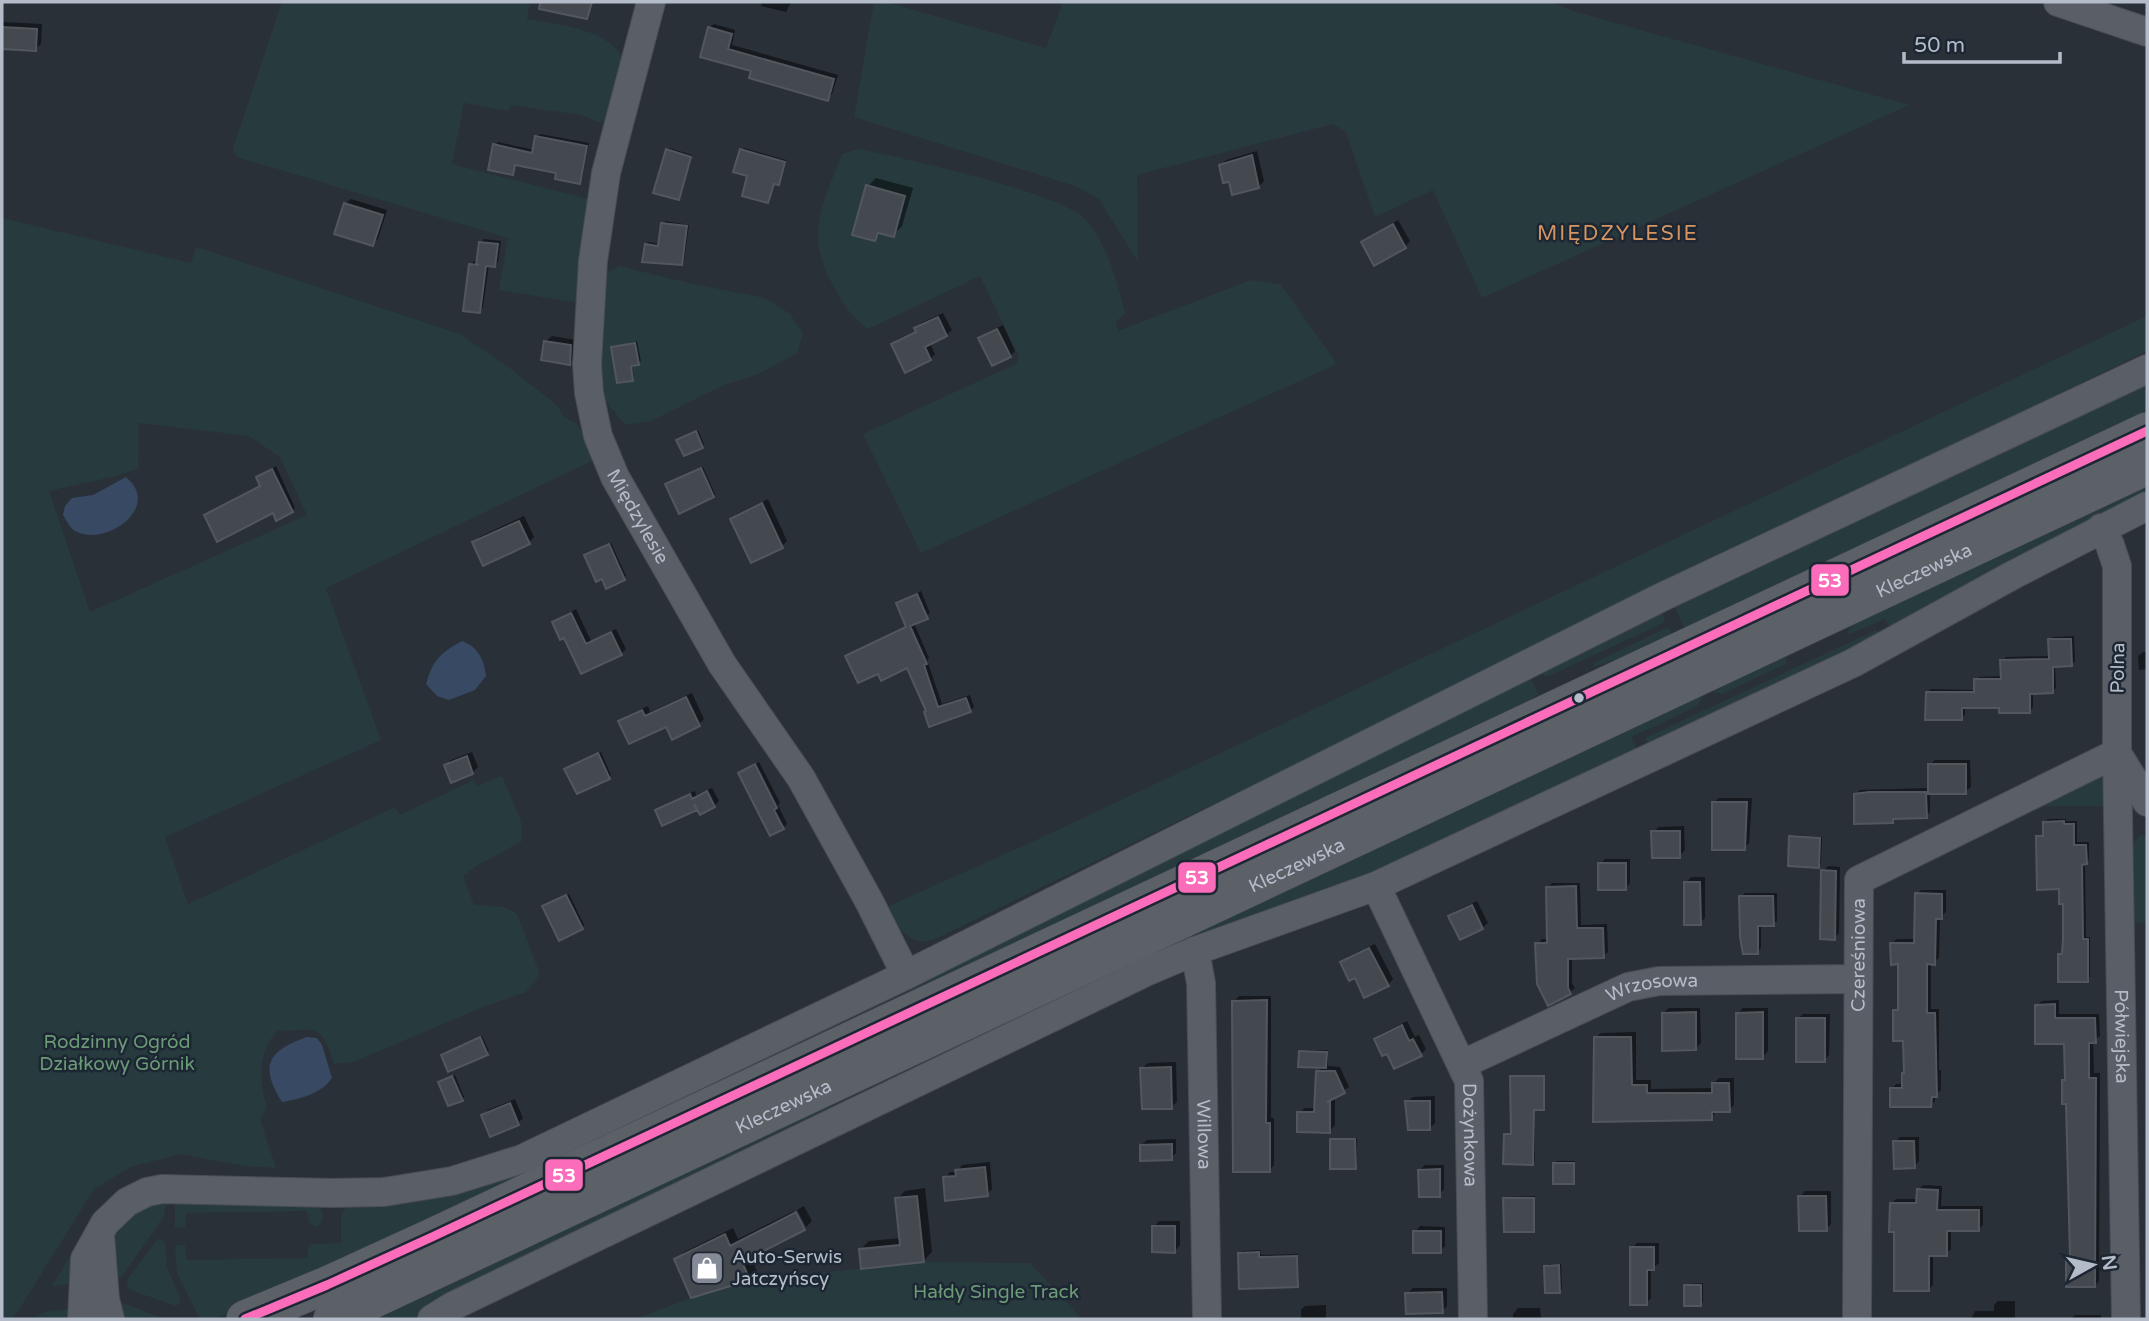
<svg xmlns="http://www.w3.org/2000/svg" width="2149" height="1321" viewBox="0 0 2149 1321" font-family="'Varela Round',sans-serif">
  <rect width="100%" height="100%" fill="#2a3038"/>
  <path fill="#273a3e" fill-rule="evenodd" d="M282,2H530L527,19C562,26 605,27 625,60L611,113L604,120L598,122L581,115L512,105L508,111L464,103L452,164L596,201L578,303L499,290L508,238L237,157L233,148Z
    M874,2H886L1046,48L1063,2H1550L1573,11L1909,105L1482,298L1433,190L1375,217L1346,132L1333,124L1137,175L1138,262L1099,199L1075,186L854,117Z
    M858,149C897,156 1065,194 1086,220C1108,246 1117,281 1125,313L1116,322L1118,331L1251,280L1281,285L1337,364L921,553L863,434L1016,364L1019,357L980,276L868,329C850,315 845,307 834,287C804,236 822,206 842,154Z
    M2,218L191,263L196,247L460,334L511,369L558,406L564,417L577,424L586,439L594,460L326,588L381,740L165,837L188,904L395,807L400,815L474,780L477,786L502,776L521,821L522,841L478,865L463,876L474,905L505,907L517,914L540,974L526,992L488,1005L353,1062L334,1064C321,1022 317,1030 277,1031C257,1056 259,1077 267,1108L260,1119L276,1168L245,1166L180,1154L131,1167L94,1189L13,1319H2ZM139,423L249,436L280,457L307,515L90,612L49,491L112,477L138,469Z
    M619,266L689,283L765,298L790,314L803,333L797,353L759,374L726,384L651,421L625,425L604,399L597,380L602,355L598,280Z
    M2147,316V351L935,939C922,944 910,940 900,929L895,934L884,908L1032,842Z
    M2147,379V419L1688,635L1672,602Z
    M2147,479V494L1891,631L1885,619L1850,634L1846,632L1866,615Z
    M1660,608L1665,618L1663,623L1549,676H1544L1540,669Z
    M1666,628L1670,629L1673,637L1667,642L1593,667L1594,663Z
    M1876,630L1880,637L1650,748L1645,738Z
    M1787,657L1786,664L1722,694L1714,692L1711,684Z
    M1529,674L1538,694L1521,708L276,1295L215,1319H200L177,1273L175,1245H185L187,1260L307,1258L308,1248L312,1244L341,1243V1216L346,1207L415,1198Z
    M1699,690L1702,697L1698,706L1631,737L1638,754L438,1304L413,1319H377Z
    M2097,773L2106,778V806H2045L1873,890L1870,889Z
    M2146,835L2147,922L2134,923V892H2131L2132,847L2139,836Z
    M175,1202L317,1205C324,1210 324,1216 321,1224L317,1227L309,1223L307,1211L187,1213L185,1227L175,1228Z
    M166,1203L164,1216L125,1272L119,1278L111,1280C112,1266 110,1247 115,1235C123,1215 147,1206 166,1203Z
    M81,1238L75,1283L52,1286Z
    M160,1238L165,1243L167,1267L180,1298L179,1304L176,1306L133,1291L127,1286L128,1279L155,1242Z
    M924,1262L1030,1263L1082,1319H635L691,1298L750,1280Z
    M118,1303L126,1304L165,1319H123Z
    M75,1308L71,1319H32L44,1312Z"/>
  <path fill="#384963" d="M126,477C162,507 107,546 77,532C70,529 67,521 63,515L65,506L72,498L93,495Z
    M462,641C478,647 484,659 486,676L475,690L449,700L437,696L426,684C433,660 440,653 462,641Z
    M307,1037L317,1038L322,1045L332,1078C321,1094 300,1099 282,1102C259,1065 268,1051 307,1037Z"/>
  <path fill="#0007" d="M539,2H592L587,18L538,6Z
    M762,2H791L786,12L761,6Z
    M2,22L42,24L41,44L35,49L2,47Z
    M714,24L735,30L732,45L838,75L832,94L828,99L753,70L702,56L709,28Z
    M540,134L589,143L582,179L579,182L558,172L517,164L513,173L495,145L498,142L534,150L537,137Z
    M669,148L692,155L679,198L667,150Z
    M744,148L786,160L780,181L775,182L768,202L749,175L741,150Z
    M1257,151L1264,181L1258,187L1230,180L1221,165L1226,160Z
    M876,178L913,188L902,226L893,235L882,232L875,239L868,186Z
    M351,199L387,210L378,239L373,244L345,204Z
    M1398,220L1410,241L1405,247L1363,242Z
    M665,221L689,225L684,261L681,264L646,245L648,242L660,244Z
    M484,239L501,241L498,262L495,265H489L483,307L479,311L471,265L474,261L478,262L480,243Z
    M943,313L952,330L946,335L930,343L935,354L930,359L893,345L898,339L917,331L916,329L921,323Z
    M1003,325L1015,351L1010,356L980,338L986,333Z
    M552,336L576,340L575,357L570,363L546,341Z
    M637,341L641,361L632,364L634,377L632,379L613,347Z
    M698,430L704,444L702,446L681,438Z
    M276,466L295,508L292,511L206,515L261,485L258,477Z
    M703,467L715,494L713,496L669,482Z
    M768,499L787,541L782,546L732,519L737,514Z
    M524,516L534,537L528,543H474L479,537Z
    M611,543L626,576L607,586L588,554Z
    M921,591L930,613L914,623L929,658L927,660L942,704L970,695L974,707L970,711H927L908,666L879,672L847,656L908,626L898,603Z
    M576,609L591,641L616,629L626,649L621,654L582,672L565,636L554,622Z
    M2074,636L2075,661L2072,664L2055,665L2056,688L2052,692H2033V707L2030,711L2001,706H1965V715L1961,718L1927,692L1931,689L1976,690V680L1979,677L2002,676V661L2006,657L2050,656V640L2053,637Z
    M2143,652H2147V669L2139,670L2138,656Z
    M692,693L704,719L699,724L621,721L626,716L648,706L650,712Z
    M472,752L478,767L472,773L446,765L451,760Z
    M601,752L611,775L609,777L569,767Z
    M1935,760H1970L1971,787L1965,792L1930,793V812L1926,816L1896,818L1892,821L1856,794L1860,790L1930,788L1929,765Z
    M759,762L780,803L778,805L787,824L783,828L740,773Z
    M712,788L719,801L714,806L657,810L662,806L695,791L696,795Z
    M1719,798H1752L1749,843L1744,848L1713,803Z
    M2048,819H2066V821H2077V842H2089V859L2085,863L2086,937H2090V977L2087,980L2060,955L2064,951V902L2061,887L2038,837L2045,834L2044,822Z
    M1684,826L1685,850L1679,856L1653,832L1659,827Z
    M1793,835L1822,837L1821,864L1818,866L1791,837Z
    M1605,859H1630V883L1625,889L1600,864Z
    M1828,866L1840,867L1839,933L1834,938L1823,871Z
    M1691,877H1705V918L1700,923L1686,883Z
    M1552,883H1580L1581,925L1607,924L1608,952L1603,956L1572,957V983L1575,988L1570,992L1537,944L1542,939H1549L1547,888Z
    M1921,890H1946V912L1940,917L1939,958L1931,963V1009H1939V1070H1941V1090L1935,1095V1101L1931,1105L1892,1089L1896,1084H1904L1905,1039L1895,1011L1900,1006V963L1892,943L1897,939H1916L1917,894Z
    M1745,893H1777V921L1773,924H1761V948L1758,952L1741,897Z
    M569,894L584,925L582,928L546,905Z
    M1477,901L1488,923L1482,928L1450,916L1456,911Z
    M1375,944L1393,979L1388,985L1355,976L1343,962L1348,957Z
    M1239,996H1271V1118H1274V1165L1269,1171L1234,1001Z
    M2059,1000V1014H2099L2100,1036L2093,1041L2094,1073H2100L2099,1281L2094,1286L2068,1257L2071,1254L2068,1102L2064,1080L2067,1077L2066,1042L2037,1005L2042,1001Z
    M1669,1008H1700L1701,1043L1695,1049L1663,1013Z
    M1743,1008H1768V1051L1763,1057L1738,1013Z
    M1803,1014H1830L1829,1055L1824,1060L1798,1019Z
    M1407,1021L1415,1037L1419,1035L1426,1049L1421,1054L1388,1052L1376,1039L1381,1034Z
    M1636,1032V1080H1651V1089L1714,1088L1713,1084L1719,1078H1734V1105L1729,1110H1717L1711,1119L1595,1120V1038L1601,1033Z
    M482,1036L489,1051L487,1053L443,1055Z
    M1303,1050H1328V1066L1340,1067L1349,1087L1335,1096V1125L1330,1131L1299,1113L1305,1108H1316L1318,1072L1323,1066L1300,1052Z
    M1176,1062L1177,1102L1171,1107L1142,1068L1148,1063Z
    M455,1075L464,1097L462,1099L440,1082Z
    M1514,1075H1545V1106L1535,1108V1161L1532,1163L1505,1134L1512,1132V1077Z
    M1435,1096V1123L1430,1128L1407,1102L1413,1097Z
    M515,1099L523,1118L518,1123L483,1115L488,1110Z
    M1900,1137H1919V1161L1914,1167L1895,1142Z
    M1334,1138H1357V1165L1355,1167L1332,1140Z
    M1176,1139V1153L1171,1158L1141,1145L1147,1140Z
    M1557,1161H1575V1180L1573,1182L1555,1163Z
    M990,1162L992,1189L987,1195L945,1178L950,1172H957L962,1165Z
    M1425,1165H1444V1189L1439,1195L1420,1170Z
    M1923,1185L1942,1186L1941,1206H1983V1225L1978,1230H1951V1249L1946,1254H1933V1285L1928,1290L1896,1231L1892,1203L1896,1199H1918V1190Z
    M925,1188L932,1252L923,1261L860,1250L869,1241L901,1238L897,1199L905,1191Z
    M1805,1191H1831V1224L1826,1229L1800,1197Z
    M1535,1196V1228L1533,1231L1505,1199L1507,1197Z
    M804,1206L812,1221L806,1227L797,1210Z
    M794,1211L803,1228H805L750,1256L757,1271L749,1279L676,1260L684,1252L733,1228L738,1239Z
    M1159,1221H1180V1245L1175,1251L1154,1227Z
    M1420,1226L1445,1227V1246L1440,1251L1415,1232Z
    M1637,1243H1659V1263L1651,1269V1298L1646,1303L1632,1248Z
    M1260,1250L1261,1255L1298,1254L1299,1283L1297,1285L1239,1253L1242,1251Z
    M1548,1264H1561L1562,1289L1559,1291L1546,1266Z
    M1703,1283V1302L1700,1304L1686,1286L1688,1284Z
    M1413,1288H1447V1306L1442,1311L1407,1294Z
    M1998,1301H2015V1319H1971L1975,1311H1994V1305Z
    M1326,1305V1319H1301V1310L1305,1306Z
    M1518,1308H1540L1541,1319H1513V1314Z
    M2075,1315H2101V1319H2071Z"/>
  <path fill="#444950" stroke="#52575f" stroke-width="2" d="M540,2H592L587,19L539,9Z
    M2,27L37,29L36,51L2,49Z
    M708,27L732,34L728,49L834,79L828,101L749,78L751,71L700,57Z
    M535,136L587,146L580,184L555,179L556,173L515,165L513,175L488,170L493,144L532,153Z
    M666,149L691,157L679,200L653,193Z
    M740,149L785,162L779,185L774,184L768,203L742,196L747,176L733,172Z
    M1252,155L1259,188L1232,195L1229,182L1223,183L1219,165Z
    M866,185L905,196L894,237L878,233L875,241L852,235Z
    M344,203L383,215L373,246L334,234Z
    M661,223L687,226L682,265L642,262L645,244L658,246Z
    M1393,224L1406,248L1374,266L1361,242Z
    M479,242L498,244L495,267L486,266L480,313L463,311L469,264L479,265H476Z
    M938,317L947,336L925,347L931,360L905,373L891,344L916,332L914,328Z
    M997,329L1011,357L992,366L978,338Z
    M544,341L571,345L570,365L541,360Z
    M635,343L639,365L631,366L633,381L617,383L611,347Z
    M696,431L703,448L684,456L676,440Z
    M701,468L714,497L679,514L665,484Z
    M272,469L293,512L276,521L273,513L217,542L204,515L260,486L256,477Z
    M762,503L783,548L751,563L730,519Z
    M519,521L530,544L483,566L472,542Z
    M609,544L625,580L606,589L602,579L596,582L584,555Z
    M917,594L928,619L910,626L927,664L924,665L938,707L966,698L971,712L929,727L924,712L926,711L907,668L881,681L878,674L858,683L845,656L906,627L896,603Z
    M571,613L586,644L611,632L622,655L581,674L564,638L560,640L552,622Z
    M2048,639H2071L2072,666L2053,667V693L2030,694V713H1999V708H1962V720H1925L1926,692H1974V679H2001L2000,660L2049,659Z
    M686,697L700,726L672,740L666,727L629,744L618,721L642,710L645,716Z
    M598,753L610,779L577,794L564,769Z
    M467,756L473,774L451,783L444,765Z
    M755,764L777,808L774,810L784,829L770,836L738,773Z
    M1928,764H1966V794H1928Z
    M707,791L715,807L700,815L694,804L697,810L662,826L655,810L690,794L692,799Z
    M1869,792H1926L1927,818L1893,819V823L1854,824V794Z
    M1712,802H1747L1745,850H1712Z
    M2064,821V824H2074V845H2086L2087,864L2082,865L2083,939H2088V982H2058V954H2062L2063,939V904H2059V889L2037,890L2036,836H2043V822Z
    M1651,831H1680V858H1652Z
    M1789,836L1820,838L1819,868L1788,866Z
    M1598,863H1626V890H1598Z
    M1821,870L1836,871L1835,940L1820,939Z
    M1684,882H1700L1701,925H1684Z
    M1576,886L1577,928H1603L1604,958L1568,959V988L1571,994L1548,1006L1537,984L1535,943H1547L1546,887Z
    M1915,893L1942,894V919H1936L1935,965L1927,964V1013H1935L1937,1097H1932L1931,1107H1890V1088H1902V1073H1904L1903,1041H1893V1010H1898V964L1891,965L1890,943H1914Z
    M566,895L583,929L559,941L542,906Z
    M1739,896H1773L1774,926H1758V954H1743L1740,937Z
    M1472,905L1483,929L1460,940L1448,916Z
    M1369,948L1389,986L1364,998L1355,978L1349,981L1340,962Z
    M1267,1000L1266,1123H1270V1172H1233L1232,1001Z
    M2055,1004V1018H2095L2096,1043H2089V1078H2096L2095,1287H2066V1256H2070L2066,1104H2062V1080H2065L2064,1044H2035V1005Z
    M1696,1012V1050L1662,1051V1013Z
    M1763,1012V1059H1736V1013Z
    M1796,1018H1825V1062H1796Z
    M1402,1025L1409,1041L1413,1039L1422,1056L1394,1069L1387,1054L1382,1056L1374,1039Z
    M480,1037L488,1055L448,1072L441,1055Z
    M1594,1037H1631L1632,1085H1647V1093H1712V1083H1729L1730,1112H1712V1120L1593,1122Z
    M1299,1051L1327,1052L1326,1068L1298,1067Z
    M1171,1067L1172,1109H1142L1140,1068Z
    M1316,1071H1335L1345,1093L1327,1102H1330V1133L1297,1132V1112H1314Z
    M452,1076L463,1101L448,1106L438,1082Z
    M1510,1076H1544V1110H1534L1533,1165L1503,1164L1504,1134H1511Z
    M1405,1101H1430V1130H1408Z
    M510,1103L519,1125L490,1137L481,1115Z
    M1330,1139H1355L1356,1169H1330Z
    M1893,1141H1914L1915,1168L1894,1169Z
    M1172,1144V1160L1140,1161V1145Z
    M1553,1163H1574V1184H1553Z
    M985,1167L988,1196L945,1201L943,1177L956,1176L955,1170Z
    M1440,1169V1197H1419L1418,1170Z
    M1917,1189L1938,1190L1937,1210H1979V1231H1947V1256H1929V1291H1894V1232H1889L1890,1203H1916Z
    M917,1196L924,1262L861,1269L859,1249L900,1245L895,1198Z
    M1798,1196H1826L1827,1231H1799Z
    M1503,1198H1534V1232H1504Z
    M796,1212L805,1230L742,1262L750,1280L691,1298L674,1259L725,1234L730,1246Z
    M1152,1226H1175V1253L1152,1252Z
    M1413,1231H1441V1253H1413Z
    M1630,1247H1654V1270H1647V1305H1630Z
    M1259,1252V1257L1297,1256L1298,1287L1239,1289L1238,1253Z
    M1559,1265L1560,1293H1545L1544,1266Z
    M1684,1285H1701V1306H1684Z
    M1442,1292L1443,1313L1406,1314L1405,1293Z"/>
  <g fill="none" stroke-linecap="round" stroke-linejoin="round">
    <g stroke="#484c53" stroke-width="30">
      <g id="minor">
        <path id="s1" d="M651,2L606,173L593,261L587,364L589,393L598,436L615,477L722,664L801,778L869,901L906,975"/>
        <path d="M2058,2L2147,32"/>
        <path d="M2101,528L2110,545L2117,566V753L2147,802"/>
        <path id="s2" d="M1376,886L1469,1081L1473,1319"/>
        <path id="s3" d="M1195,951L1201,983L1207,1319"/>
        <path id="s4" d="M1463,1064L1628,987L1659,981L1858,979"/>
        <path d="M100,1235L105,1299L110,1319"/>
        <path d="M82,1319L85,1259L105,1223L127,1202L147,1192L162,1189L332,1193L384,1192L452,1181L522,1159L906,975L1662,597L2147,369"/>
        <path d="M432,1319L453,1306L1148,971L1195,951L1376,886L1853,663L2013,575L2147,506"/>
        <path id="s5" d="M1857,1319L1859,880L2117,753L2126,1319"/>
      </g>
    </g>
    <g stroke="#484c55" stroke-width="38">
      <g id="major">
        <path d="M245,1319L327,1285L432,1237L2147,431"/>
        <path id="s6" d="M332,1319L2147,466"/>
      </g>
    </g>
    <use href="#minor" stroke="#5a5e66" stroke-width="28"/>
    <use href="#major" stroke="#5c6168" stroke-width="37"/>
    <g stroke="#1d2633" stroke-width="14">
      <path id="bus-1" d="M245,1319L327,1285L432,1237L2147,431"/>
    </g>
    <use href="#bus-1" stroke="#fb6dba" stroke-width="9"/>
  </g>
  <defs>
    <g id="shop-square" transform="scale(1.75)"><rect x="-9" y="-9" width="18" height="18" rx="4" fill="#848b96" stroke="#1d2633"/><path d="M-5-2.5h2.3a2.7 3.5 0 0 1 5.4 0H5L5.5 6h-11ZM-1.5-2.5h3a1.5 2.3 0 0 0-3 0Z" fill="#fff"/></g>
  </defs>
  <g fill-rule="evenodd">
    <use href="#shop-square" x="707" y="1268"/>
  </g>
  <circle fill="#b4bcc9" stroke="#1d2633" stroke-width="2.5" cx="1579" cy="698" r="6"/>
  <g text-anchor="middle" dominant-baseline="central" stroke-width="5" stroke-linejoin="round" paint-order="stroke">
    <g font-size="19" fill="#b4bcc9" stroke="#1d2633">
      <text stroke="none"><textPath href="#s1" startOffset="532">Międzylesie</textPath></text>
      <text stroke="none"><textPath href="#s6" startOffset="1759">Kleczewska</textPath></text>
      <text transform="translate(2118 668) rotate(-89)">Polna</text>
      <text stroke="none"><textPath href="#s6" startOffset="1066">Kleczewska</textPath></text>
      <text stroke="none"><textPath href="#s5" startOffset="364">Czereśniowa</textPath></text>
      <text stroke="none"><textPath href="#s4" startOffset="206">Wrzosowa</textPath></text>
      <text stroke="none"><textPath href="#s5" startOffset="1010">Półwiejska</textPath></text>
      <text stroke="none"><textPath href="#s6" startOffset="499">Kleczewska</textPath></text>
      <text stroke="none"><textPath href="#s2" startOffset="270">Dożynkowa</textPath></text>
      <text stroke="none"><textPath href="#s3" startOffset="184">Willowa</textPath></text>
    </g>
    <g font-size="19" fill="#6b9a76" stroke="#1d2633">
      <text x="117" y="1042">Rodzinny Ogród<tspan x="117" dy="22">Działkowy Górnik</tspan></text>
      <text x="996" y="1292">Hałdy Single Track</text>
    </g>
    <g font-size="19" fill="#b4bcc9" stroke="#1d2633" text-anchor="start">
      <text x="732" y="1257">Auto-Serwis<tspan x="732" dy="22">Jatczyńscy</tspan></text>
    </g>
    <g font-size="21" letter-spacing="2" fill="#d59563" stroke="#1d2633">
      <text x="1618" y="233">MIĘDZYLESIE</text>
    </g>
  </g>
  <g stroke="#1d2633" stroke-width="2.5">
    <rect x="1810" y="563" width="40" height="34" rx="7" fill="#fb6dba"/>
    <rect x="1177" y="861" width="40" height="33" rx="7" fill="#fb6dba"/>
    <rect x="544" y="1158" width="40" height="34" rx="7" fill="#fb6dba"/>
  </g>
  <g font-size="19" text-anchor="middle" font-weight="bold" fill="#fff">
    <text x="1830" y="587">53</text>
    <text x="1197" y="884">53</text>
    <text x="564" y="1182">53</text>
  </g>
  <rect width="2149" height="1321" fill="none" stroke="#b4bcc9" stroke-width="7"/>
  <g transform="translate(2093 1265) rotate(82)" stroke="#1d2633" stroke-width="5" paint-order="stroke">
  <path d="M0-5L12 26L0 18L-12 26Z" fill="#b4bcc9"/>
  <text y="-10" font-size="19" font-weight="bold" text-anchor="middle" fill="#b4bcc9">N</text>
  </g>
  <path d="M1904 52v10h156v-10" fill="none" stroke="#b4bcc9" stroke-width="3.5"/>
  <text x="1914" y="52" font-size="21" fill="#b4bcc9" stroke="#1d2633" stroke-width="5" paint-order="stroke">50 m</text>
</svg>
